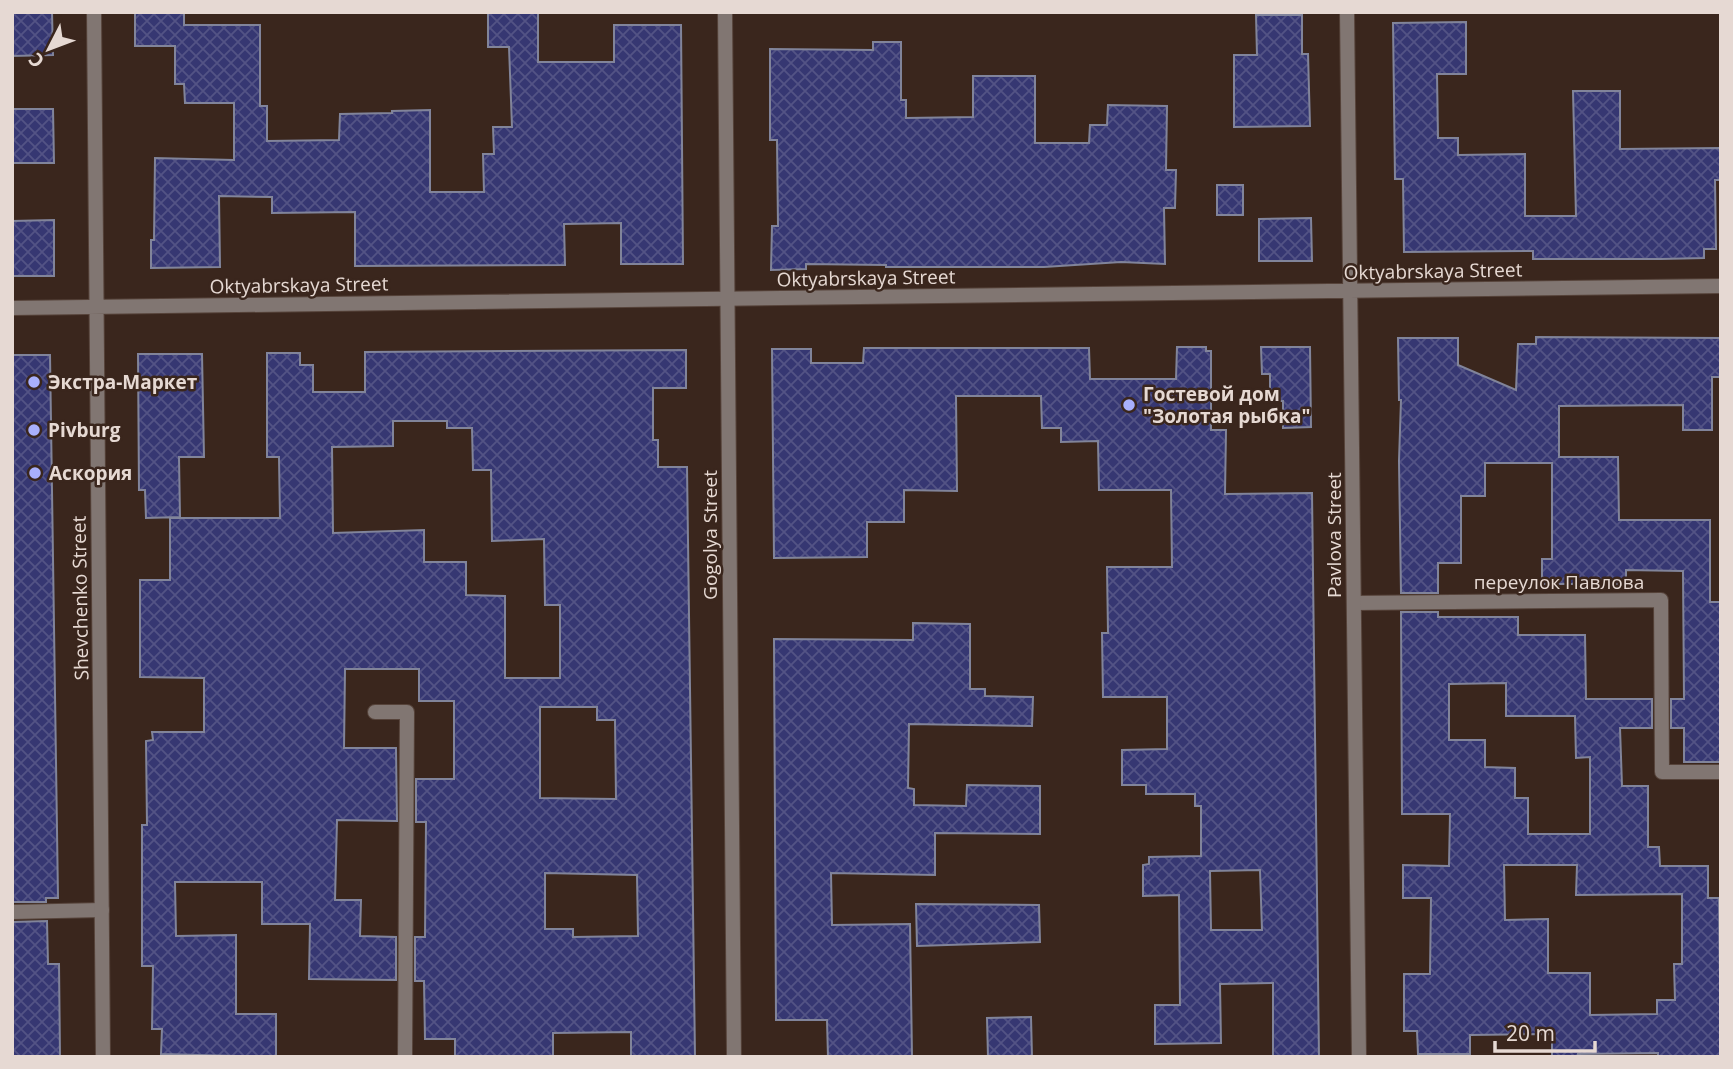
<svg xmlns="http://www.w3.org/2000/svg" width="1733" height="1069" viewBox="0 0 1733 1069" font-family="'Open Sans',sans-serif">
  <defs>
    <pattern id="building-cross-hatch" width="8" height="8" patternUnits="userSpaceOnUse" patternTransform="scale(1.75)"><rect width="8" height="8" fill="#363772"/><path d="M0 0l8 8M0 8l8-8" fill="none" stroke="#535385"/></pattern>
  </defs>
  <rect width="100%" height="100%" fill="#3a261d"/>
  <path fill="url(#building-cross-hatch)" stroke="#81849a" stroke-width="2" fill-rule="evenodd" d="M12,12H52L53,55L12,56Z
    M135,12H184V25H260V106H267V141L339,140L340,114L392,113V111L430,110V192H484L483,154H494L493,127H512L509,47H488V12H538V62H614V25H681L683,264H621V223L564,224L565,265L355,266V212L272,213V197L219,196L220,267L151,268V240H154L155,158L234,160V103H185L184,84H175V46H135Z
    M1256,15H1302V54H1308L1310,126L1234,127V55H1257Z
    M1466,22V74H1437L1438,138H1458V155L1525,154V216H1576L1573,91H1620V149L1721,148V180H1715L1716,249H1704V258L1661,259H1533V251L1404,252L1403,179H1395L1393,23Z
    M873,42H901V100H906V118L973,117V76H1035V143H1089L1090,125H1107L1108,105L1167,106L1166,170H1176L1175,208H1164L1165,264L1121,262L1044,267H886V265L806,264V269L771,270L772,226H778L777,140H770V49L873,50Z
    M12,109H53L54,163H12Z
    M1217,185H1243V215H1217Z
    M1311,218L1312,261H1259V219Z
    M54,220V276H12V221Z
    M1536,337L1721,338V377H1712V430H1683V405L1559,406V457H1618L1619,520H1710V602H1721V762H1684V728H1671V699H1684L1683,571L1626,570V584H1542V559H1552V463H1485V496H1461V563H1438V593H1401L1399,461L1401,400H1399L1398,338H1458V365L1516,390L1518,344H1536Z
    M1177,347H1206V351H1211V430H1226L1225,494L1312,493L1319,1057H1273V983L1220,984L1221,1043L1155,1044V1005H1180L1179,895L1143,896V865L1149,864V857L1201,856V806H1195V794H1146V785H1122V750L1167,749V697H1103L1102,633H1108L1107,567H1172L1171,490H1099L1098,441L1061,442V428H1042L1041,396H956L957,491L904,490V522H867V557L774,558L772,349H811V363H863L864,348H1089L1090,379H1176ZM1260,870L1262,930H1211L1210,871Z
    M1261,347H1310L1311,427L1283,428V401H1270V374H1262Z
    M686,350V388H653V440H658V467H687L695,1057H631V1032L553,1033V1057H455V1039H425L424,981H415V937H425L426,822H416V779H454V701H419V669H345L344,748H396L397,821L337,820L335,900H361L360,936L396,937V980L309,979L310,924H262V882H175L176,936L236,935V1014H276V1057L161,1054L162,1029H152L153,966H142V825H147L146,741L153,740L152,732H204V678L140,677V580H170V518H280L279,457H267V353H300V365H313V392H365V352ZM393,421H447V428H472L473,470H491L492,541L544,539L545,605H560V678H505V596L466,595V562H424V530L333,533L332,447L393,446ZM540,707H597V720H615L616,799L540,798ZM545,873L637,875L638,936L573,937V929H545Z
    M138,354H202L204,457H179L180,517L146,518L145,490H139Z
    M12,355H50L58,898H46V902H12Z
    M1401,612H1438V617H1518V635H1585L1586,699H1652V728H1620L1622,786H1648V847H1659L1660,866H1708V898H1719L1721,1057H1658V1053L1578,1054V1057H1552V1034L1470,1035V1054H1418L1417,1031H1404V974H1430L1431,898H1403V865L1449,866L1450,814H1402ZM1506,683V716H1575L1576,758L1590,757V834H1528V798H1515V768L1485,767V740H1449V684ZM1504,865H1577L1576,895L1682,894V964H1674L1675,1000H1657V1014L1590,1015V973H1548V919L1505,920Z
    M913,623L970,624V689H985V696L1033,697L1032,726L909,724L908,788L914,789V805L966,806L967,785L1040,786V834L935,833V875L831,873L832,925L910,924L912,1057H828L827,1020H776L774,639L913,640Z
    M916,904L1039,905L1040,942L917,946Z
    M47,921L48,964H59L60,1057H12V922Z
    M1031,1017L1032,1057H988L987,1018Z"/>
  <g fill="none" stroke-linecap="round" stroke-linejoin="round">
    <g stroke="#56433a" stroke-width="16">
      <path id="service" d="M1354,603L1661,600L1662,772H1721
        M375,712H407L405,1057
        M12,912L102,910"/>
    </g>
    <g stroke="#56433a" stroke-width="16">
      <path id="minor" d="M94,12L103,1057
        M1347,12L1359,1057
        M12,308L1721,286"/>
    </g>
    <g stroke="#56433a" stroke-width="16">
      <path id="tertiary" d="M725,12L734,1057"/>
    </g>
    <use href="#service" stroke="#817672" stroke-width="14"/>
    <use href="#minor" stroke="#817672" stroke-width="14"/>
    <use href="#tertiary" stroke="#817672" stroke-width="14"/>
  </g>
  <g fill="#a9b0fc" stroke="#3a261d" stroke-width="2.5">
    <circle cx="34" cy="382" r="7"/>
    <circle cx="1129" cy="405" r="7"/>
    <circle cx="34" cy="430" r="7"/>
    <circle cx="35" cy="473" r="7"/>
  </g>
  <g text-anchor="middle" dominant-baseline="central" stroke-width="5" stroke-linejoin="round" paint-order="stroke">
    <g font-size="19" fill="#e6d9d3" stroke="#3a261d">
      <text transform="translate(1433 271) rotate(-1)">Oktyabrskaya Street</text>
      <text transform="translate(866 278) rotate(-1)">Oktyabrskaya Street</text>
      <text transform="translate(299 285) rotate(-1)">Oktyabrskaya Street</text>
      <text transform="translate(710 535) rotate(-90)">Gogolya Street</text>
      <text transform="translate(1334 535) rotate(-90)">Pavlova Street</text>
      <text x="1559" y="582">переулок Павлова</text>
      <text transform="translate(80 598) rotate(-91)">Shevchenko Street</text>
    </g>
    <g font-size="19" font-weight="bold" fill="#e6d9d3" stroke="#3a261d" text-anchor="start">
      <text x="48" y="382">Экстра-Маркет</text>
      <text x="1143" y="394">Гостевой дом<tspan x="1143" dy="22">"Золотая рыбка"</tspan></text>
      <text x="48" y="430">Pivburg</text>
      <text x="49" y="473">Аскория</text>
    </g>
  </g>
  <rect width="1733" height="1069" fill="none" stroke="#e6d9d3" stroke-width="28"/>
  <g transform="translate(49 49) rotate(228)" stroke="#3a261d" stroke-width="5" paint-order="stroke">
  <path d="M0-5L12 26L0 18L-12 26Z" fill="#e6d9d3"/>
  <text y="-10" font-size="19" font-weight="bold" text-anchor="middle" fill="#e6d9d3">С</text>
  </g>
  <path d="M1495 1041v10h100v-10" fill="none" stroke="#e6d9d3" stroke-width="3.5"/>
  <text x="1506" y="1041" font-size="21" fill="#e6d9d3" stroke="#3a261d" stroke-width="5" paint-order="stroke">20 m</text>
</svg>
